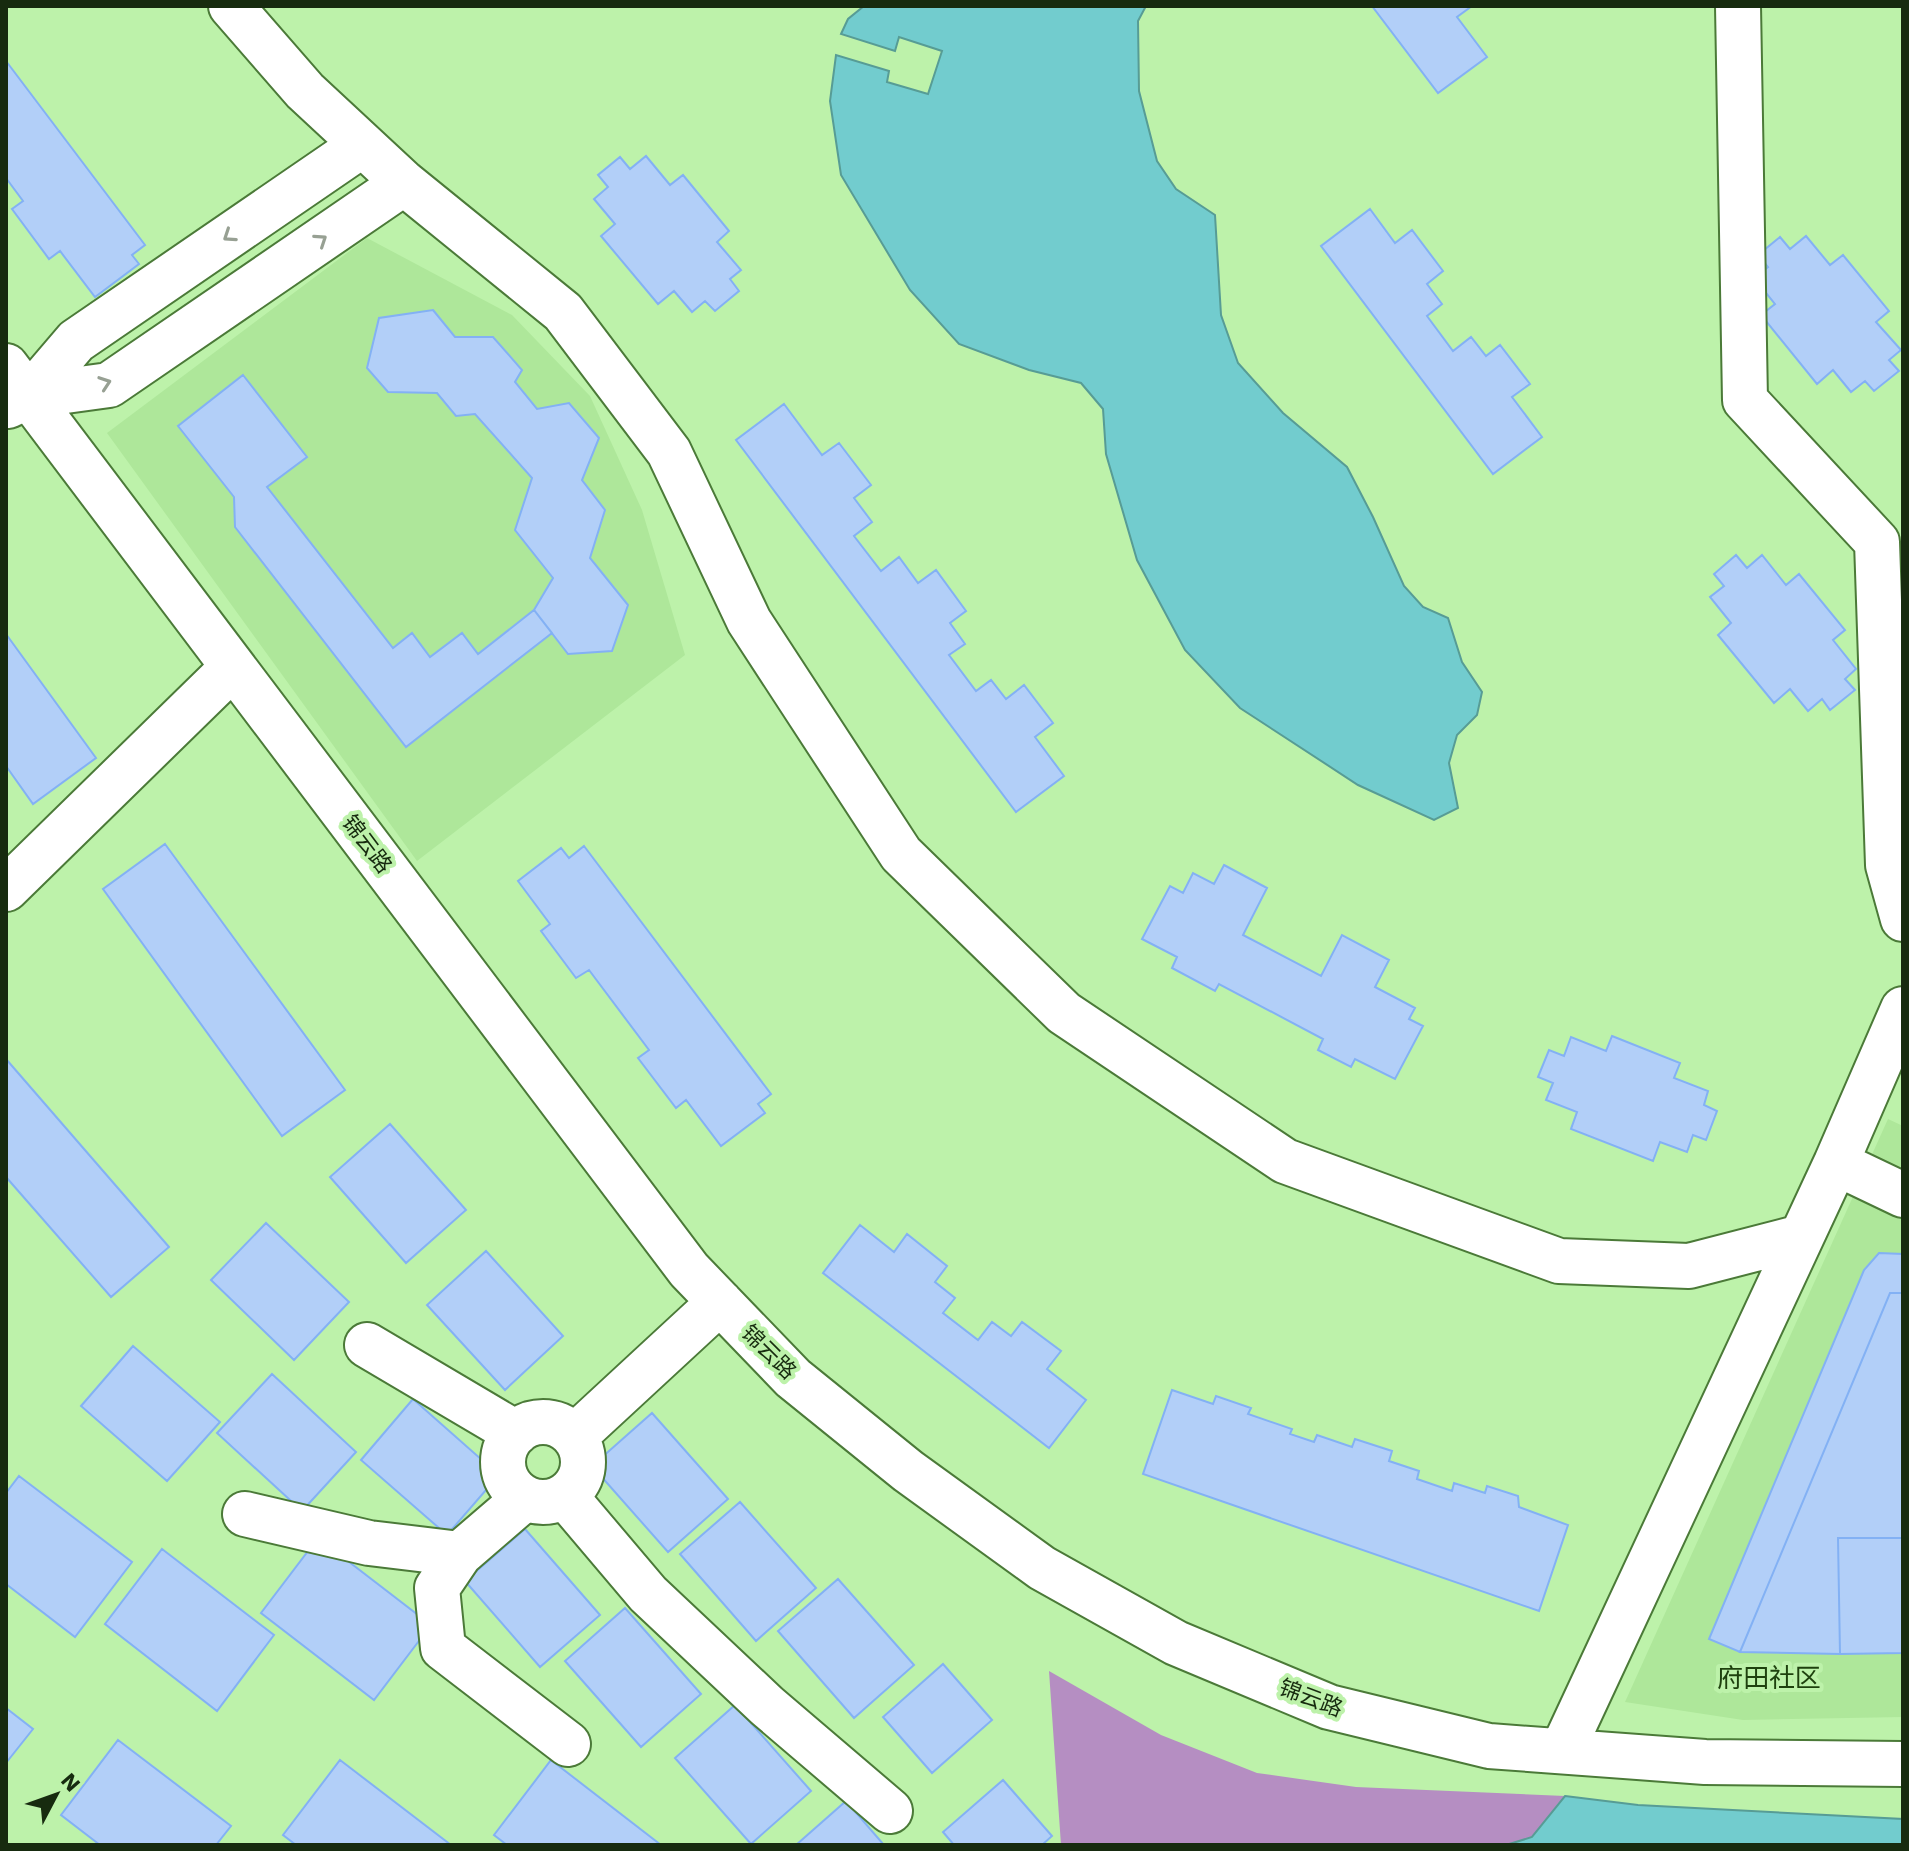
<svg xmlns="http://www.w3.org/2000/svg" width="1909" height="1851" viewBox="0 0 1909 1851" font-family="'Work Sans','Noto Sans SC',sans-serif">
  <rect width="100%" height="100%" fill="#bdf2aa"/>
  <path fill="#aee79a" d="M367,238L512,315L590,396L642,510L685,655L417,861L107,433Z
    M1888,1119L1903,1126V1717L1743,1720L1625,1702Z"/>
  <path fill="#b58ec2" d="M1049,1671L1161,1735L1257,1773L1356,1787L1565,1796L1532,1837L1506,1845H1061Z"/>
  <path fill="#72ccce" stroke="#579c95" stroke-width="2" d="M864,6H1146L1138,21L1139,91L1157,161L1176,189L1215,215L1221,315L1238,363L1283,413L1347,467L1373,517L1404,586L1423,607L1448,618L1462,662L1482,692L1477,715L1457,735L1449,763L1458,808L1434,820L1358,785L1240,708L1185,650L1137,560L1106,454L1103,409L1081,383L1029,370L959,344L910,290L841,175L830,101L836,55L889,71L887,82L928,94L942,51L899,37L895,51L841,34L848,19Z
    M1565,1796L1638,1805L1903,1819V1845H1506L1532,1837Z"/>
  <path fill="#b2cff8" stroke="#83b1f4" stroke-width="2" d="M1372,6H1472L1457,17L1487,57L1438,93Z
    M6,61L145,245L132,255L139,264L95,297L60,251L49,259L12,209L23,201L6,178Z
    M646,156L670,185L683,175L729,231L717,242L741,270L730,279L739,291L715,311L705,301L692,312L674,291L658,304L601,236L615,224L594,199L608,187L598,175L620,157L630,169Z
    M1370,209L1395,243L1412,230L1443,271L1427,284L1442,304L1427,316L1453,351L1471,337L1486,356L1500,345L1530,384L1512,397L1542,437L1493,474L1321,246Z
    M1806,236L1830,265L1843,255L1889,311L1876,322L1901,350L1889,360L1899,371L1874,391L1865,381L1851,392L1833,370L1817,384L1761,315L1775,304L1754,278L1768,267L1758,255L1780,237L1790,249Z
    M433,310L455,337H493L522,370L515,382L537,409L569,403L599,438L582,480L605,510L590,558L628,605L612,651L568,654L534,610L553,578L515,530L532,478L475,414L456,416L437,393L388,392L367,368L379,318Z
    M243,375L307,457L267,487L393,648L412,633L430,657L462,633L478,654L534,610L552,633L406,747L235,527L234,497L178,426Z
    M784,404L822,455L839,443L871,485L854,498L872,522L854,536L881,571L899,557L918,583L936,570L966,611L950,623L965,644L949,655L976,691L991,680L1006,699L1024,685L1053,723L1035,737L1064,776L1016,812L736,440Z
    M1736,555L1747,568L1762,555L1786,585L1799,574L1845,630L1833,640L1856,669L1845,679L1855,690L1830,710L1822,699L1808,711L1790,689L1774,703L1718,635L1731,623L1710,597L1724,586L1714,574Z
    M6,634L96,758L33,804L6,766Z
    M165,844L345,1090L282,1136L103,889Z
    M584,846L771,1094L758,1104L765,1113L721,1146L686,1100L676,1108L638,1058L649,1050L589,970L576,978L541,931L550,924L518,881L561,848L569,858Z
    M1224,865L1267,888L1243,935L1321,976L1342,935L1389,960L1375,987L1415,1008L1409,1019L1423,1026L1395,1079L1355,1059L1351,1067L1318,1050L1323,1039L1219,984L1215,991L1172,968L1177,957L1142,939L1170,886L1183,893L1193,873L1214,884Z
    M1612,1036L1680,1063L1674,1078L1708,1091L1704,1105L1717,1111L1706,1140L1693,1135L1687,1152L1660,1142L1653,1161L1571,1129L1577,1112L1546,1100L1553,1083L1538,1077L1549,1050L1564,1056L1571,1037L1606,1051Z
    M6,1059L169,1247L111,1297L6,1177Z
    M390,1124L466,1210L406,1263L330,1177Z
    M266,1223L349,1302L294,1360L211,1280Z
    M860,1225L894,1252L907,1234L947,1266L935,1282L955,1298L943,1313L978,1340L992,1322L1011,1336L1022,1322L1061,1351L1047,1369L1086,1400L1049,1448L823,1273Z
    M486,1251L563,1336L505,1390L427,1305Z
    M1879,1253L1903,1254V1293H1890L1740,1652L1709,1639L1864,1270Z
    M1890,1293H1903V1538H1838L1840,1654L1740,1652Z
    M133,1346L220,1422L167,1481L81,1406Z
    M272,1374L356,1452L302,1511L217,1433Z
    M1172,1390L1213,1404L1216,1396L1251,1408L1248,1414L1292,1429L1290,1434L1314,1442L1317,1435L1352,1447L1355,1439L1392,1451L1389,1461L1419,1471L1417,1479L1452,1491L1454,1483L1485,1493L1487,1486L1518,1496L1519,1507L1568,1525L1539,1611L1143,1474Z
    M413,1399L499,1475L447,1535L361,1460Z
    M652,1413L728,1499L668,1552L592,1466Z
    M19,1476L132,1562L75,1637L6,1584V1493Z
    M740,1502L816,1588L756,1641L680,1554Z
    M525,1529L600,1615L540,1667L465,1581Z
    M318,1538L431,1625L374,1700L261,1613Z
    M1838,1538H1903V1653L1840,1654Z
    M162,1549L274,1635L217,1711L105,1624Z
    M838,1579L914,1665L854,1718L778,1631Z
    M625,1608L701,1694L641,1747L565,1661Z
    M943,1664L992,1720L932,1773L883,1717Z
    M735,1705L811,1791L751,1844L675,1758Z
    M6,1708L33,1729L6,1763Z
    M118,1740L231,1826L216,1845H100L61,1815Z
    M340,1760L451,1845H296L283,1835Z
    M551,1760L661,1845H507L494,1835Z
    M1003,1780L1052,1836L1042,1845H954L943,1832Z
    M846,1801L884,1845H796Z"/>
  <g fill="none" stroke-linecap="round" stroke-linejoin="round">
    <g stroke="#4b7a38" stroke-width="48">
      <path id="minor" d="M231,6L305,91L404,183L563,312L669,452L749,621L901,854L1064,1013L1285,1161L1559,1261L1689,1266L1801,1237
        M1738,6L1745,400L1877,542L1888,865L1903,919
        M6,366L689,1270L793,1378L908,1471L1042,1568L1176,1643L1329,1707L1489,1746L1705,1762L1903,1764
        M29,396L76,341L362,145
        M8,406L29,396L109,385L404,183
        M6,889L233,667
        M1836,1163L1903,1195
        M367,1345L516,1433
        M503 1462a40 40 0 1 1 80 0a40 40 0 1 1-80 0Z
        M574,1437L720,1302
        M565,1496L648,1594L767,1706L890,1811
        M525,1498L460,1554L437,1588L443,1648L568,1744
        M245,1514L369,1543L460,1554
        M1562,1751L1836,1163L1903,1009"/>
    </g>
    <use href="#minor" stroke="#fff" stroke-width="44"/>
  </g>
  <defs><path id="oneway-chevron" d="M-2-3.5L2.5 0L-2 3.5" fill="none" stroke-width="1.6" stroke-linecap="round" stroke-linejoin="round" transform="scale(2)"/></defs>
  <g stroke="#97a093">
    <use href="#oneway-chevron" transform="translate(229 236) rotate(146)"/>
    <use href="#oneway-chevron" transform="translate(321 240) rotate(-34)"/>
    <use href="#oneway-chevron" transform="translate(105 383) rotate(-19)"/>
  </g>
  <g text-anchor="middle" dominant-baseline="central" stroke-width="8" stroke-linejoin="round" paint-order="stroke">
    <g font-size="22" fill="#172b0f" stroke="#bdf2aa">
      <text transform="translate(367 844) rotate(53)">锦云路</text>
      <text transform="translate(769 1352) rotate(45)">锦云路</text>
      <text transform="translate(1311 1698) rotate(21)">锦云路</text>
    </g>
    <g font-size="26" fill="#1e410e" stroke="#bdf2aa">
      <text x="1769" y="1678">府田社区</text>
    </g>
  </g>
  <rect width="1909" height="1851" fill="none" stroke="#172b0f" stroke-width="16"/>
  <g transform="translate(56 1795) rotate(49)" stroke="#bdf2aa" stroke-width="6" paint-order="stroke">
  <path d="M0-6L14 30L0 20L-14 30Z" fill="#172b0f"/>
  <text y="-12" font-size="22" font-weight="bold" text-anchor="middle" fill="#172b0f">N</text>
  </g>
</svg>
